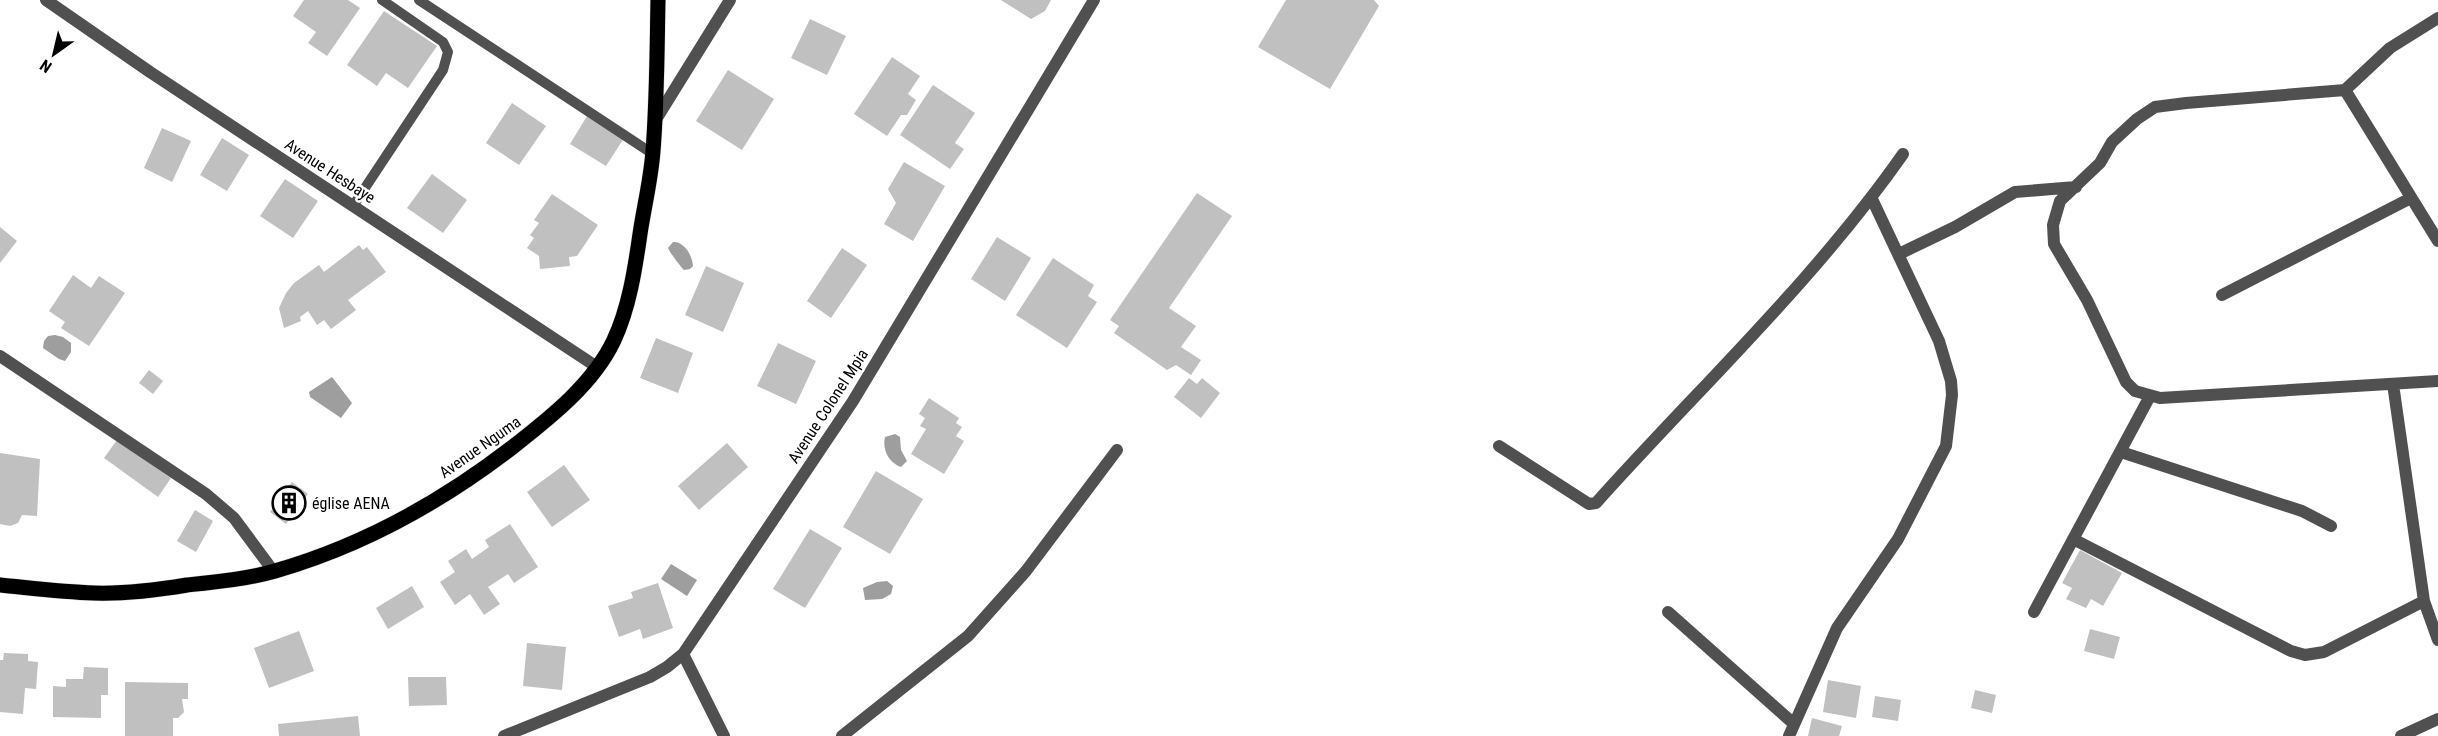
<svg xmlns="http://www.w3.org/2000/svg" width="2438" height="736" viewBox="0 0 2438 736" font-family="'Roboto Condensed',sans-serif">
  <rect width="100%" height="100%" fill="#fff"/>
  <path fill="#9e9e9e" d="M673,242C685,242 692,255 693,266L690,269L684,270C681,267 670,253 668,248Z
    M55,335L63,337L71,343V352L65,361L59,359L43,348L44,341L48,336Z
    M332,377L352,403L341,418L310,397L309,392Z
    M895,434L900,437L901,450L907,461L901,467C889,463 882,450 885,437Z
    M671,564L697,580L687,596L661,579Z
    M887,581L893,586L891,594L882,599L865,600L863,588L877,582Z"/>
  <path fill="#c0c0c0" d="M304,0H348L360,8L327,56L308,43L316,32L293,16Z
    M1001,0H1051L1045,11L1031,19Z
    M1286,0H1374L1379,6L1330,89L1258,47Z
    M384,11L437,46L408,88L386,73L377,86L347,65Z
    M810,19L846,36L827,75L791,58Z
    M892,57L920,76L908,94L916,100L907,115H901L887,136L854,114Z
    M728,70L774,99L742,150L696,121Z
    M933,85L975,113L955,143L964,149L950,169L900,135Z
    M512,103L546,126L519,165L486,143Z
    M587,116L624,138L606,166L570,144Z
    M162,128L191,141L172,182L144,168Z
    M222,138L249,155L227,191L200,175Z
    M904,162L945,186L913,241L884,224L896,203L888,189Z
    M432,174L467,200L443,233L407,208Z
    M285,179L318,201L293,238L260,216Z
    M1197,193L1232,216L1169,308L1196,326L1181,347L1201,360L1191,375L1176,365L1167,370L1114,333L1119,326L1110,320Z
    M552,194L598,225L577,256L569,257L570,266L540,269L539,256L527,248L534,238L530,235L539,223L534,220Z
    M0,227L17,241L0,263Z
    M997,237L1031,258L1005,301L971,279Z
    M359,245L363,250L367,247L386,272L348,300L356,310L331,329L324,320L317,325L308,311L300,317L301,321L284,328L279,308L286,293L294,283L319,265L324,272Z
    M842,248L867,265L831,318L807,301Z
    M1053,258L1094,285L1088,296L1097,302L1067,348L1016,315Z
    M706,266L744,283L723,332L685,315Z
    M73,275L91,288L99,276L125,293L89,346L61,328L65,322L49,311Z
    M656,338L693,353L678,393L640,378Z
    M778,343L816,361L796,404L757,386Z
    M149,370L163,381L153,394L139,383Z
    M1189,378L1197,384L1202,378L1220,393L1201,418L1174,397Z
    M929,398L959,418L956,423L962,427L956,436L964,441L944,474L911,454L926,429L920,426L925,418L919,414Z
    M117,440L171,478L158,497L104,458Z
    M727,443L748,467L699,510L678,486Z
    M0,453L40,459L37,516L22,515L18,523L10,526L0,524Z
    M564,465L590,500L552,527L527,492Z
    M876,471L923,499L890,554L843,527Z
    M292,482L308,494L286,524L270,512Z
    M195,510L213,521L196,552L177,541Z
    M510,524L538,567L514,583L508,574L488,587L500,604L484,615L470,594L455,605L440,582L455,572L448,561L466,549L472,559L489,547L485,540Z
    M810,529L842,548L805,608L773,589Z
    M2080,550L2122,573L2103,606L2091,599L2086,608L2066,599L2072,588L2062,583Z
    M658,583L673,628L643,639L640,629L619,637L608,606L633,598L631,592Z
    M412,586L424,607L388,629L376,608Z
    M2090,629L2120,637L2114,659L2084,651Z
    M299,631L314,671L269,688L254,648Z
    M527,643L566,647L562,690L523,686Z
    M4,653L28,654V661L38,662L36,689L25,688L23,714L0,712V660H3Z
    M84,667L108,668V695H101V718L53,717V686L66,687V679H83Z
    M408,677H446L447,705L409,706Z
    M1828,680L1861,686L1856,718L1823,712Z
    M125,682L188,683V699H182L184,712L178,718H173V736H125Z
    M1975,690L1996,695L1992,713L1971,708Z
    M1875,696L1901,700L1898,721L1872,717Z
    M358,716L360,736H279L278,724Z
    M1812,718L1842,726L1839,736H1808Z"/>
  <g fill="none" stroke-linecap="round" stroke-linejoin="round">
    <g stroke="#dbdbdb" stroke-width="16">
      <path id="primary" d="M0,585C31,588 63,592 94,593C125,594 157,590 187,585C216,582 247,579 275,571C362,546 443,501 514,446C551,417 594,383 614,340C629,308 635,269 640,234C644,207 651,179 653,151C657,101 657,51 658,0"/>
    </g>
    <path stroke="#505050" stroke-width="10" d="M419,0L653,154
      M353,206L443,70L448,52L443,42L382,0"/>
    <path stroke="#505050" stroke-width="12" d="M46,0L150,72L597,367
      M2438,18L2390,48L2345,90L2186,103L2155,107L2137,119L2112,142L2100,163L2060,201L2053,225L2054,244L2087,300L2126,382L2135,391L2160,398L2438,381
      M2345,90L2438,241
      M655,121L730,0
      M1899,254L1955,227L2015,192L2076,187
      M2222,295L2411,198
      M0,356L206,494L234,518L274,572
      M2393,384L2424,601L2438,640
      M1499,446L1589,504L1596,503C1699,388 1814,281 1903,154
      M2121,452L2302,511L2331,526
      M2073,539L2291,651L2305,655L2324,652L2424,601
      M1668,612L1794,724
      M2034,612L2150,396
      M683,654L724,736
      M504,736L650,677L667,667L683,654L853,401L1094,0
      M842,736L968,636L1026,571L1117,450
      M1789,736L1837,628L1898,539L1946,446L1952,395L1951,381L1939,341L1872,199
      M2401,736L2438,719"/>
    <use href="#primary" stroke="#000" stroke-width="15"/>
  </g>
  <defs>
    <g id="building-ring" transform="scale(1.725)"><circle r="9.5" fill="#fff" stroke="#000" stroke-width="1.5"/><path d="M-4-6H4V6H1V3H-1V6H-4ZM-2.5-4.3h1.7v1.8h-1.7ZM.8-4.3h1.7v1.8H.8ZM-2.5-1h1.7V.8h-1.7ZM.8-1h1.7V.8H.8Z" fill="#000"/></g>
  </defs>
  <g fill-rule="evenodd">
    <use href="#building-ring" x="289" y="503"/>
  </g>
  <g text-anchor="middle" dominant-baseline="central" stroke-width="5" stroke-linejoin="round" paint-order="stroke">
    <g font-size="16" fill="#000" stroke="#fff">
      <text transform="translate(330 171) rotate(33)">Avenue Hesbaye</text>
      <text transform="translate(828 406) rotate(-57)">Avenue Colonel Mpia</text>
      <text transform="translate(480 447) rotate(-35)">Avenue Nguma</text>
    </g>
    <g font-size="16" fill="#000" stroke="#fff" text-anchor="start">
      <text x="312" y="503">église AENA</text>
    </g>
  </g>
  <g transform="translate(54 54) rotate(214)" stroke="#ffffff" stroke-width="4.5" paint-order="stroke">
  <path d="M0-4.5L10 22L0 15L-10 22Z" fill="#000000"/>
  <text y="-9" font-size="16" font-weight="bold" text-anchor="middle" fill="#000000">N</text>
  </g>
</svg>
